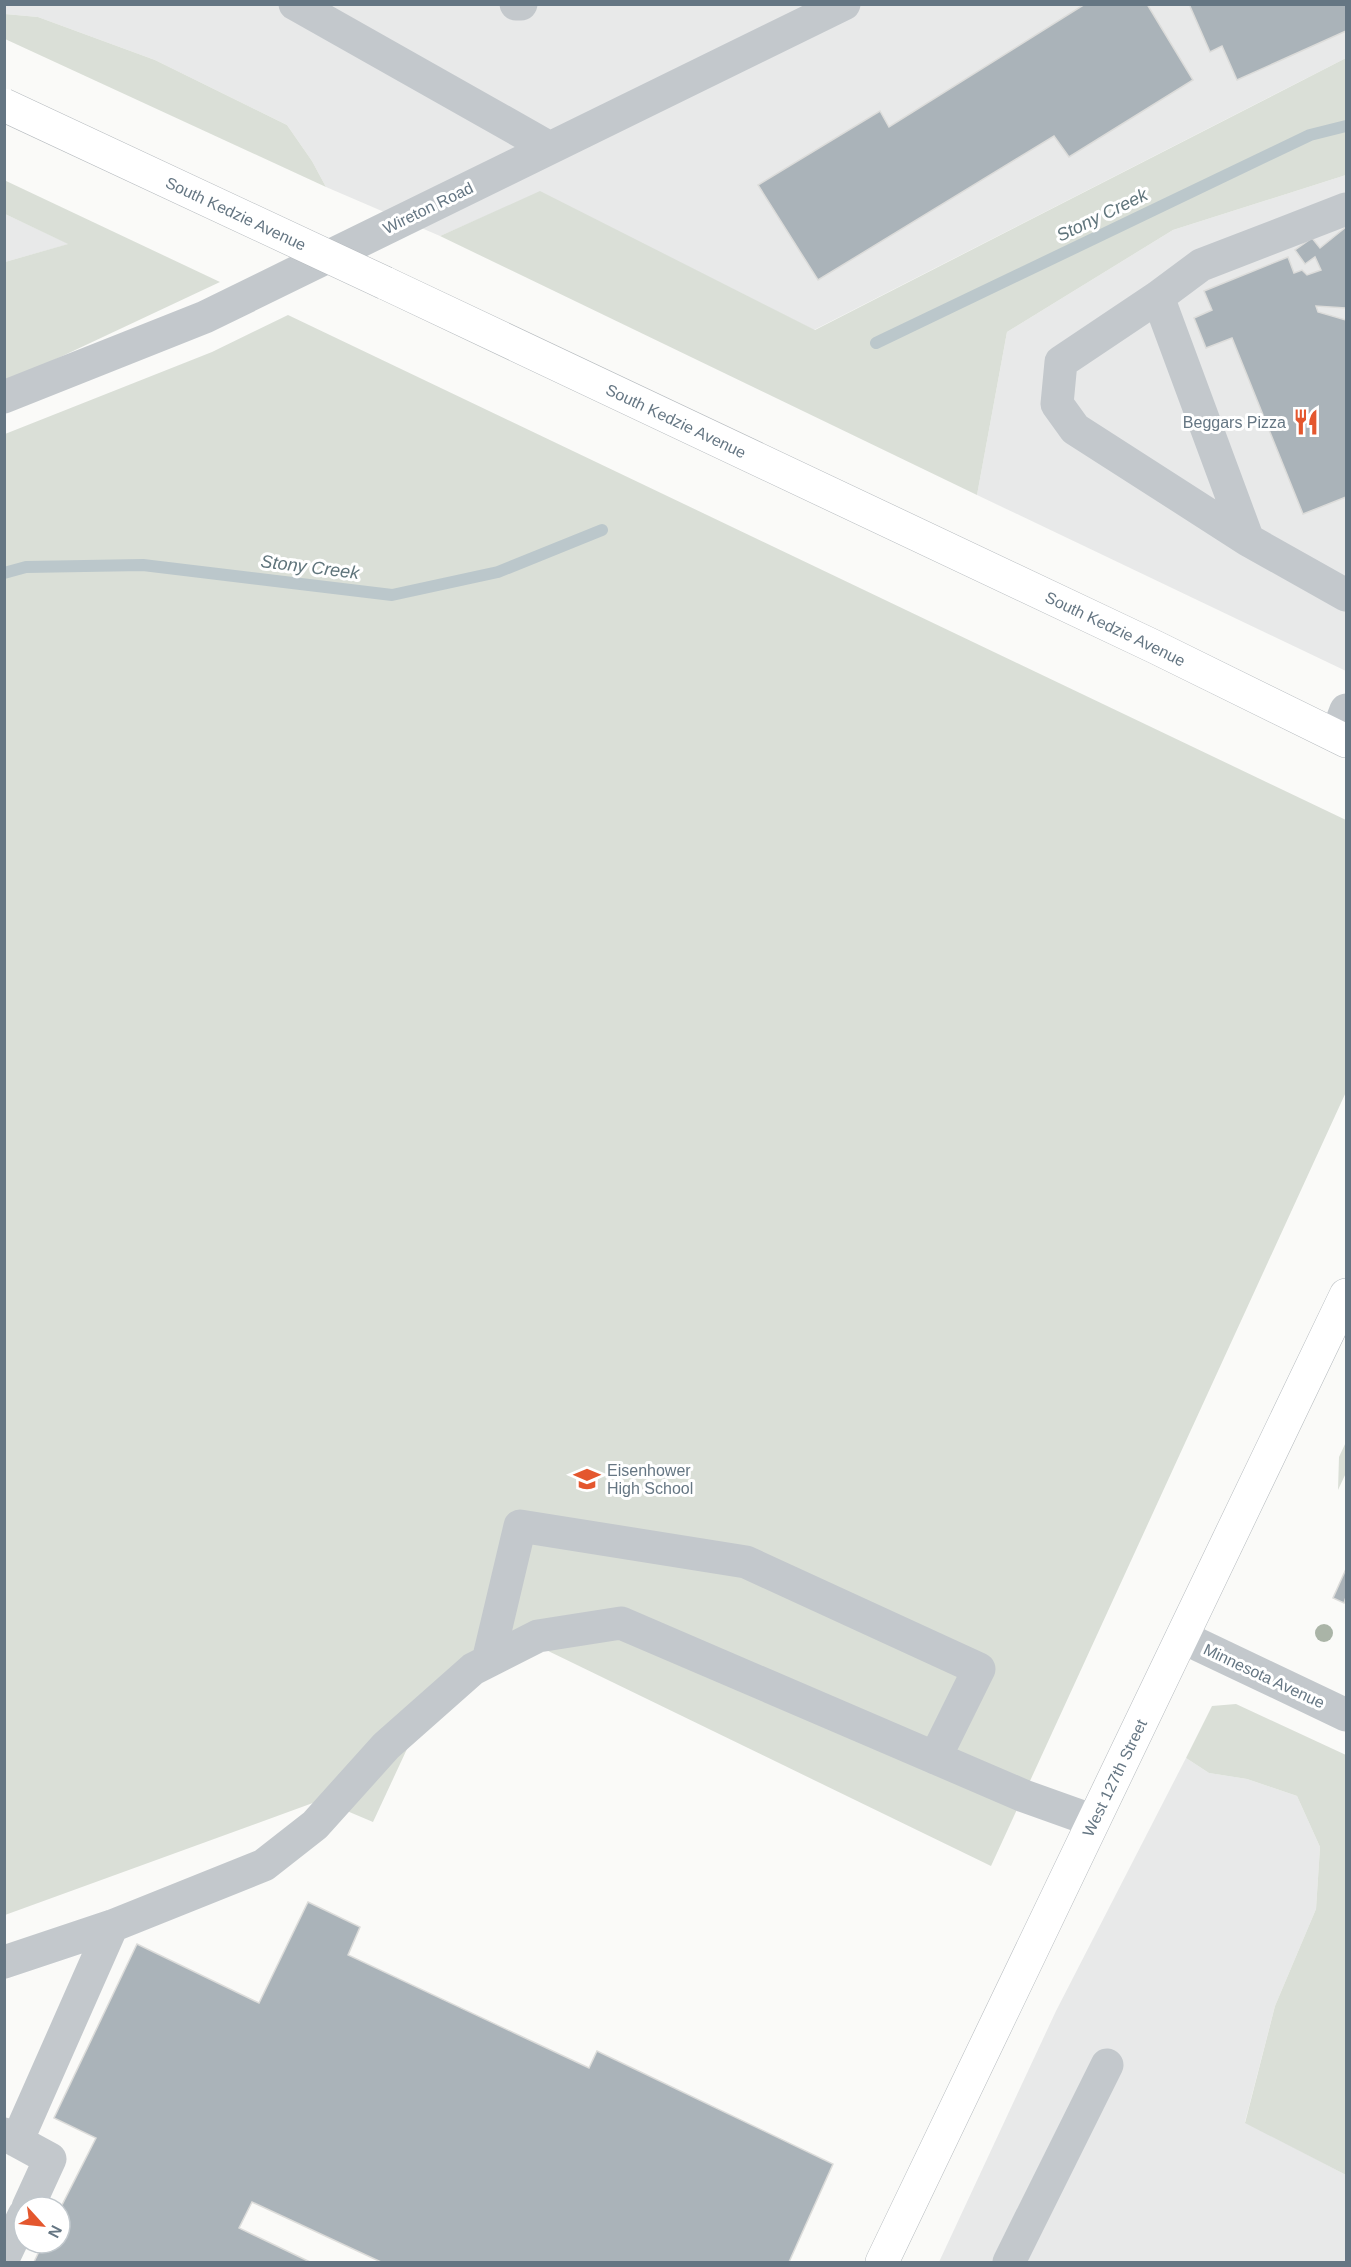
<svg xmlns="http://www.w3.org/2000/svg" width="1351" height="2267" viewBox="0 0 1351 2267" font-family="Helvetica,sans-serif">
  <rect width="100%" height="100%" fill="#fafaf8"/>
  <path fill="#e8e9e9" d="M1346,4V58L814,330L540,192L440,236L326,187L312,161L287,125L155,60L38,17L5,14L4,5Z
    M1346,175V671L977,495L1007,332L1173,230Z
    M5,214L69,244L5,262Z
    M1186,1758L1209,1773L1247,1779L1297,1796L1320,1847L1316,1909L1275,2006L1245,2122L1346,2175V2262H939L1056,2011Z"/>
  <path fill="#dadfd7" d="M5,14L38,17L155,60L287,125L312,161L326,187L5,39Z
    M1346,58V175L1173,230L1007,332L977,495L440,236L540,191L815,330Z
    M4,180L220,282L5,383V262L68,244L5,214Z
    M288,315L1346,820V1092L991,1866L542,1648L427,1706L373,1822L321,1800L5,1915V434L212,352Z
    M1346,1442V1473L1338,1490L1339,1457Z
    M1236,1704L1346,1755V2175L1245,2123L1275,2006L1316,1909L1320,1847L1297,1796L1247,1779L1209,1773L1186,1758L1212,1706Z"/>
  <g fill="none" stroke-linecap="round" stroke-linejoin="round">
    <path stroke="#bbc7cb" stroke-width="12" d="M876,343L1310,135L1346,126
      M4,573L26,567L143,565L392,595L498,572L602,530"/>
  </g>
  <path fill="#aab3b9" stroke="#dcdcda" stroke-width="1.5" d="M1085,4H1147L1193,80L1069,157L1054,136L818,280L758,185L880,111L889,127Z
    M1189,4H1346V31L1237,80L1222,46L1210,52Z
    M1346,227V308L1316,306L1318,312L1346,320V497L1303,514L1232,338L1206,348L1194,318L1212,310L1204,291L1288,257L1294,273L1302,270L1307,275L1321,270L1315,257L1305,264L1295,250L1312,238L1320,248Z
    M1346,1569V1597L1344,1603L1333,1598Z
    M308,1902L360,1927L348,1955L589,2068L597,2051L833,2164L789,2262H381L252,2202L239,2228L310,2262H34L43,2243H60V2209L96,2138L54,2118L137,1944L259,2003Z"/>
  <g fill="none" stroke-linecap="round" stroke-linejoin="round">
    <g stroke="#b5babe" stroke-width="34">
      <g id="major">
        <path id="s1" d="M385,283L1155,647L1346,741"/>
        <path id="s2" d="M882,2262L1346,1295"/>
      </g>
    </g>
    <path stroke="#c3c8cc" stroke-width="33" d="M295,4L550,148
      M516,4H521
      M1346,209L1201,265L1158,297L1061,362L1057,404L1075,429L1248,540L1346,595
      M1158,297L1248,540
      M4,397L205,317L844,4
      M1336,736L1346,710
      M1182,1637L1346,1715
      M488,1661L520,1526L746,1562L979,1669L935,1758
      M4,1962L112,1926L264,1865L315,1825L386,1746L473,1669L538,1636L621,1623L1024,1796L1094,1821
      M4,2134L50,2159L28,2207
      M17,2141L112,1926
      M4,2257L24,2215
      M1009,2262L1107,2065"/>
    <use href="#major" stroke="#fff" stroke-width="33"/>
    <g stroke="#b5babe" stroke-width="34" stroke-linecap="butt">
      <g id="major-bridge">
        <path id="s3" d="M4,105L385,283"/>
      </g>
    </g>
    <use href="#major-bridge" stroke="#fff" stroke-width="33"/>
  </g>
  <circle fill="#aab4a7" cx="1324" cy="1633" r="9"/>
  <defs>
    <g id="restaurant-bare" transform="scale(2.07)"><path d="M-5-6h1v4h1v-4h1v4h1v-4h1v5L-1.5 .5V6h-2V.5L-5-1ZM5-6V6H3V1.5H1.5Q1.5-4 5-6Z" fill="#e4572e" stroke="#fff" stroke-width="2.5" paint-order="stroke"/></g>
    <g id="school-bare" transform="scale(2.07)"><path d="M0-5L7-2L0 1L-7-2ZM-4 1L0 2.5L4 1V4Q0 6-4 4Z" fill="#e4572e" stroke="#fff" stroke-width="2.5" paint-order="stroke"/></g>
  </defs>
  <g fill-rule="evenodd">
    <use href="#restaurant-bare" x="1306" y="422"/>
    <use href="#school-bare" x="587" y="1479"/>
  </g>
  <g text-anchor="middle" dominant-baseline="central" stroke-width="6" stroke-linejoin="round" paint-order="stroke">
    <g font-size="16" fill="#657683" stroke="#fff">
      <text transform="translate(428 208) rotate(-26)">Wireton Road</text>
      <text stroke="none"><textPath href="#s3" startOffset="256">South Kedzie Avenue</textPath></text>
      <text stroke="none"><textPath href="#s1" startOffset="322">South Kedzie Avenue</textPath></text>
      <text stroke="none"><textPath href="#s1" startOffset="808">South Kedzie Avenue</textPath></text>
      <text transform="translate(1264 1676) rotate(25)">Minnesota Avenue</text>
      <text stroke="none"><textPath href="#s2" startOffset="537">West 127th Street</textPath></text>
    </g>
    <g font-size="16" fill="#657683" stroke="#fff" text-anchor="end">
      <text x="1286" y="422">Beggars Pizza</text>
      <text x="607" y="1470" text-anchor="start">Eisenhower<tspan x="607" dy="18">High School</tspan></text>
    </g>
    <g font-size="18" font-style="italic" fill="#60757c" stroke="#fff">
      <text transform="translate(1102 215) rotate(-26)">Stony Creek</text>
      <text transform="translate(310 567) rotate(7)">Stony Creek</text>
    </g>
  </g>
  <rect width="1351" height="2267" fill="none" stroke="#657683" stroke-width="12"/>
  <g transform="translate(42 2225) rotate(117)"><circle r="28" fill="#ffffff" stroke="#c1c8cd" stroke-width="1.5"/>
  <path d="M0-4.5L10 22L0 15L-10 22Z" fill="#e4572e"/>
  <text y="-9" font-size="16" font-weight="bold" text-anchor="middle" fill="#657683">N</text>
  </g>
</svg>
